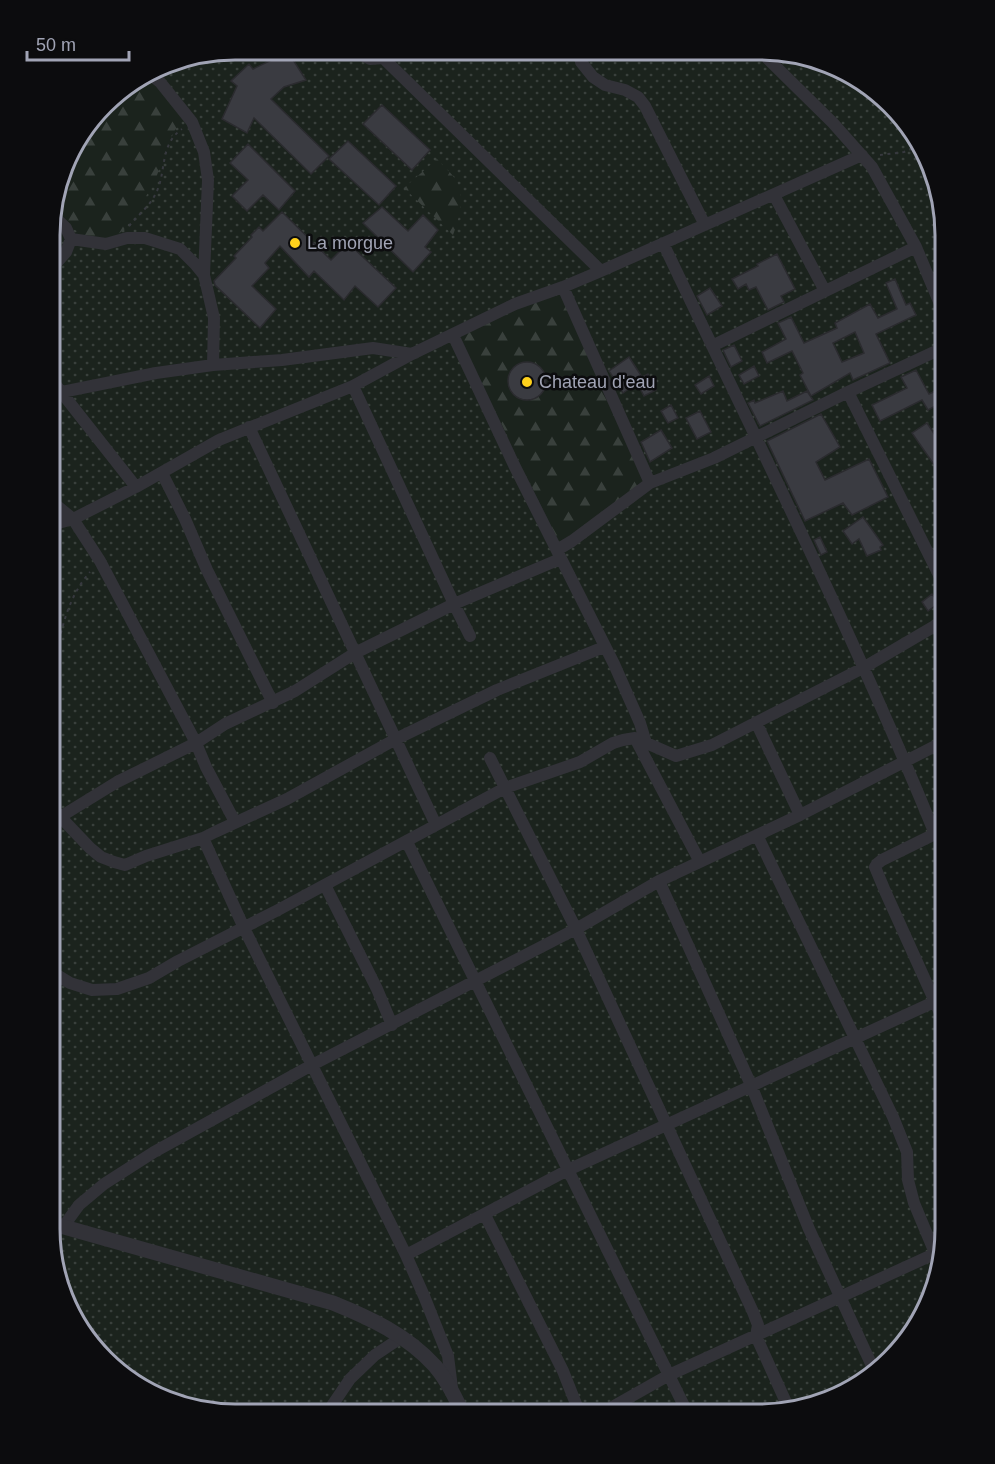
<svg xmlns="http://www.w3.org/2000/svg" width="995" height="1464" viewBox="0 0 995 1464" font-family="Arial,sans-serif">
  <defs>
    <pattern id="grass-dots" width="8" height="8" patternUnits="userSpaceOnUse" patternTransform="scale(1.5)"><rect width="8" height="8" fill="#1b231d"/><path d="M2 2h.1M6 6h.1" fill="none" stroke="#39403c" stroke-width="1.8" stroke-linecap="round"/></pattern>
    <pattern id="forest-firs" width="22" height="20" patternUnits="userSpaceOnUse" patternTransform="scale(1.5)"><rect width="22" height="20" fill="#1b231d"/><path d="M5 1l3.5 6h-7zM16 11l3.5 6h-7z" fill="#39403c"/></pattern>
  </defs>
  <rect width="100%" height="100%" fill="#111113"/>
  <path fill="url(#grass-dots)" d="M235,50L785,51L873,88L931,164L945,235V1241L932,1300L907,1342L831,1400L760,1414L211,1413L122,1376L64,1300L50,1229L51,210L74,143L113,95L175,59Z"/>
  <path fill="url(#forest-firs)" d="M142,79L167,99L182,119L170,138L156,178L144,200L125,229L110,240L85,235L73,229L52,208L74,143L113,95Z
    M437,159C443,166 453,174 457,182C465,199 459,218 453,235L404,188Z
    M561,291L644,482L559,543L459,336Z"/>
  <path fill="#3a3b41" stroke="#2b2b2f" stroke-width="1.5" fill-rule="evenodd" d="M288,52L306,80L284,87L271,99L329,156L311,174L254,118L247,133L222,119L237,86L231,81L249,64L253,69Z
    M382,105L430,150L412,170L363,124Z
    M348,141L396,186L379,205L329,159Z
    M248,144L295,191L279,210L263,195L247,211L232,196L248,180L230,163Z
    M382,207L408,231L423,215L438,230L425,247L431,252L413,272L363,223Z
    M282,212L331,260L348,243L396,288L378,307L355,286L344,300L314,271L309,277L280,246L265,263L269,268L252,286L276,309L260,328L215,285L214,281L236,258L234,256L252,237L251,235L259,227L263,231Z
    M777,254L795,289L781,296L784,302L768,310L756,287L749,290L746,284L738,289L732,279L758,266L757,264Z
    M895,279L906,305L910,303L916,315L876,334L890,363L853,380L850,373L811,396L800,375L803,373L792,351L767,363L762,352L786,339L778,323L791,317L804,343L837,328L835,323L870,304L878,318L897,309L886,283ZM855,332L864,353L842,362L833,343Z
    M710,288L722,306L707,315L697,296Z
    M734,345L742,361L731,367L723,350Z
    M629,357L642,377L648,374L656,390L644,396L637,383L623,393L609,371Z
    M508 381a19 19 0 1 1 38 0a19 19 0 1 1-38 0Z
    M754,366L759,376L744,384L739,375Z
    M916,370L929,394L940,389L945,401L928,410L922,400L880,421L872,405L907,388L901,377Z
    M709,376L714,386L701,394L695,385Z
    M783,391L787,401L807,391L813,400L760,426L748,403L754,400L755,403Z
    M671,405L678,418L668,423L661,411Z
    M700,411L711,432L697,439L686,418Z
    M821,414L840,447L816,462L825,480L869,459L888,497L852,515L843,503L805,521L767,441Z
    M927,423L937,438L945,433V464L937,469L912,433Z
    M661,430L672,448L650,462L641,442Z
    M863,517L883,545L880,547L881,550L867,556L859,539L852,544L843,531Z
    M820,537L827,552L821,555L814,540Z
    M932,594L939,603L928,611L922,602Z"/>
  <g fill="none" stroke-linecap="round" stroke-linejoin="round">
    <path stroke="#37393f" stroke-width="2" stroke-dasharray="3 4.5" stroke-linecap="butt" d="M880,155L904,152L918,146
      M129,226C138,215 150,206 156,193C167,171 159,145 182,129
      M50,700C55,659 61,604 90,572"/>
    <path stroke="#323238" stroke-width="12" d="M352,50L370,59L384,58L393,50
      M375,50L601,271
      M584,51L580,58L581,62L593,77L605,85L625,90L638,97L645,106L705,225
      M760,51L833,123L872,167L916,247L945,316
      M150,74L160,82L192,122L204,152L208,180L204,275L214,318L213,365
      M774,195L825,291
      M71,239L106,244L127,238H145L180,249L195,264L204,275
      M663,243C756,439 853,633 935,834
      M51,269L66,252L71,239L66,228L51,214
      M563,287L650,483L714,458L848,392L945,347
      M453,335L514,465L614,664L640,723L646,743
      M712,346L916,247
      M51,379L136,487
      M353,386L454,604L470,636
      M62,392L156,373L213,365L282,360L373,348L412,354
      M848,392L945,587
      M249,427L436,825
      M162,473L185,519L207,570L273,703
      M51,501L73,519L100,561L196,743L206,767L235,822
      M51,525L73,519L136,487L219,440L353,386L412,354L515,304L563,287L601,271L862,155
      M557,550L572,541L650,483
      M756,722L800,815
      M635,738L700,862
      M490,758L576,929L753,1312L758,1325L756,1336L789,1409
      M50,806L90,848L101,857L114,862L125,865L146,856L203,838L215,832L287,799L396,739L497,690L604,647
      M60,817L117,782L196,743L225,724L295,691L355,653L454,604L560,559
      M757,835L893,1117L907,1152L908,1180L914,1203L940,1265
      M203,838L244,928L406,1255L424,1296L448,1356L452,1388
      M407,842L688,1414
      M659,881L751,1085L809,1229L873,1368
      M325,885L377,989L392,1025
      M50,971L70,983L92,990L117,989L149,978L178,961L278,910L505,788L580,762L613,743L623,740L635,738L676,756L712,745L863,668L945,620
      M945,1024L885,891L875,867L877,864L882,860L945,829
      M485,1215L563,1371L580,1414
      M63,1227L79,1205L104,1184L154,1152L312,1065L576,929L659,881L800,815L945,741
      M406,1255L568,1170L945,997
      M327,1413L350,1379L375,1355L402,1337
      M600,1414L669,1375L943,1250"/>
    <path stroke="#323238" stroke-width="15" d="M50,1223L333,1303C370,1318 407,1335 435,1366C447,1380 455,1397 463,1414"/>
  </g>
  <g fill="#ffd11c" stroke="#0c0c0e" stroke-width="2">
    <circle cx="295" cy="243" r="6"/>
    <circle cx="527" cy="382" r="6"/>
  </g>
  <g text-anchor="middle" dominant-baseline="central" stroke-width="5" stroke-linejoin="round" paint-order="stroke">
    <g font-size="18" fill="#a1a4b5" stroke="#0c0c0e" text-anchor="start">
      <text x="307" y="243">La morgue</text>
      <text x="539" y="382">Chateau d'eau</text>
    </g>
  </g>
  <path d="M0 0H995V1464H0ZM235 60H760A175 175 0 0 1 935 235V1229A175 175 0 0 1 760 1404H235A175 175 0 0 1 60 1229V235A175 175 0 0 1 235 60Z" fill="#0c0c0e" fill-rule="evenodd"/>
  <path fill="none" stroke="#a1a4b5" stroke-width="3" d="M235 60H760A175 175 0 0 1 935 235V1229A175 175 0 0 1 760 1404H235A175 175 0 0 1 60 1229V235A175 175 0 0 1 235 60Z"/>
  <path d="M27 51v9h102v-9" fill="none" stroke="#a1a4b5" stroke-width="3"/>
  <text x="36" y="51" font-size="18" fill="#a1a4b5" stroke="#0c0c0e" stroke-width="4.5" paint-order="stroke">50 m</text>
</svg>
